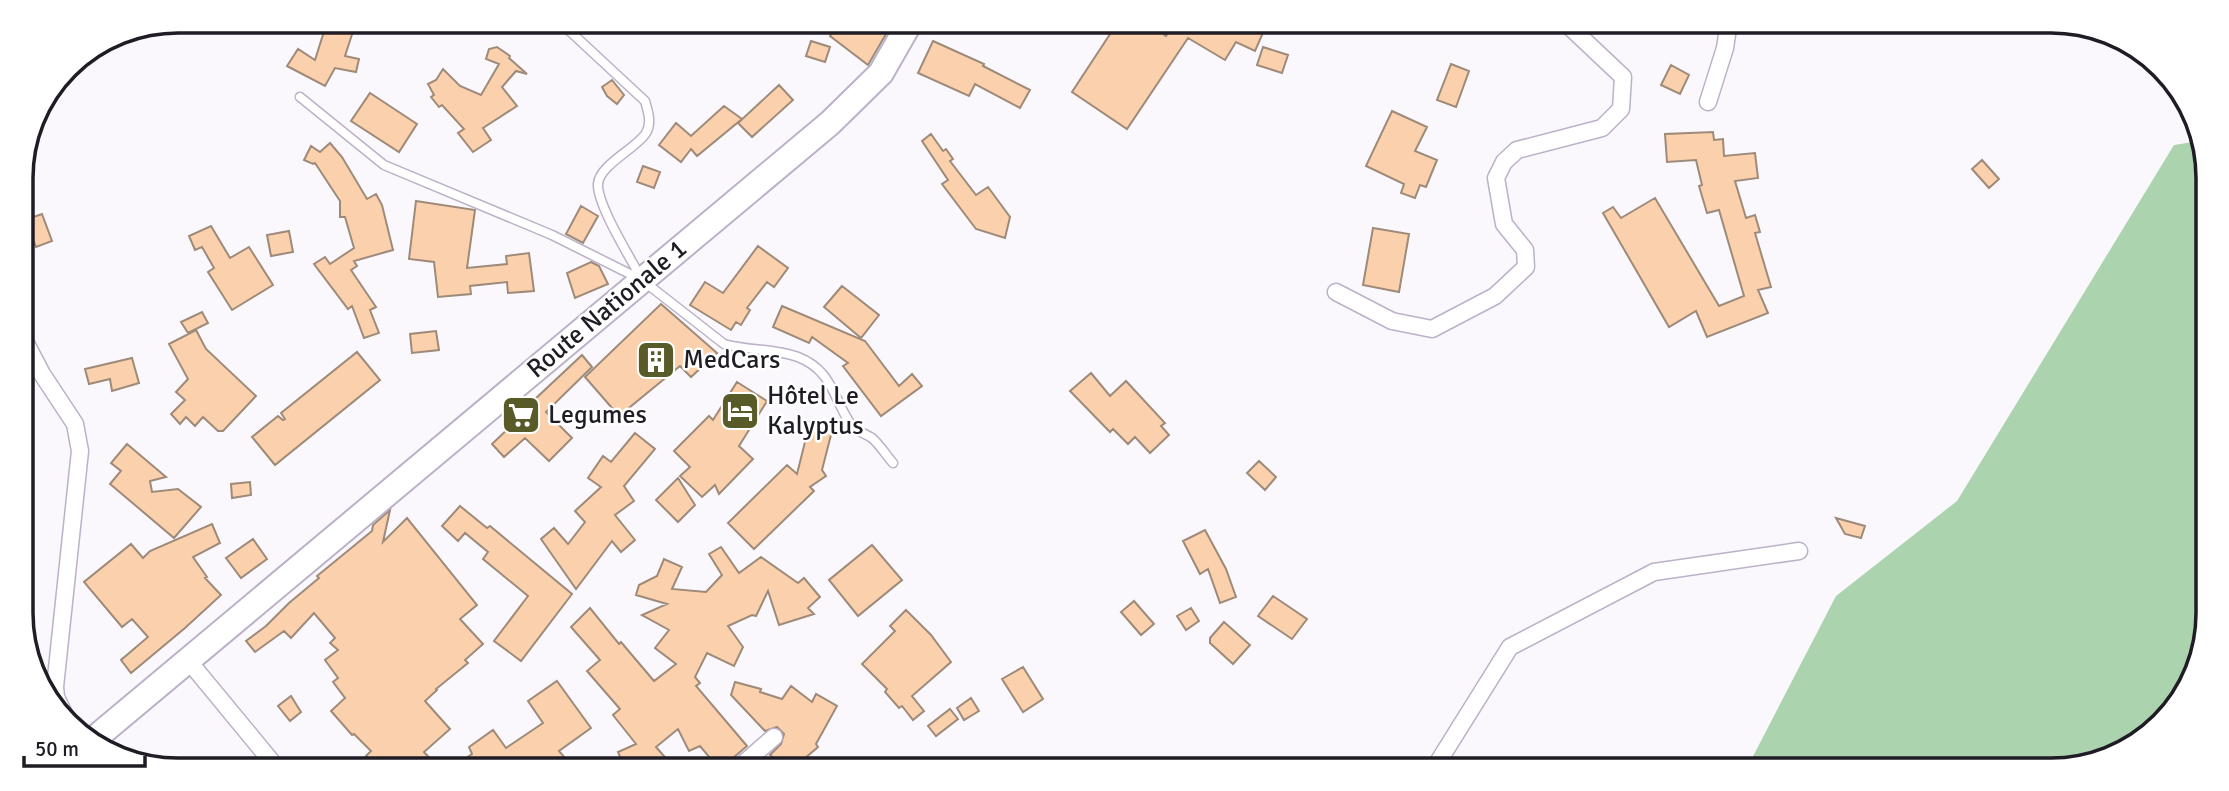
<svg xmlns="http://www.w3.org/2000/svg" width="2229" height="791" viewBox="0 0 2229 791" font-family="Signika,sans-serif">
  <rect width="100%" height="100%" fill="#fbf8fd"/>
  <path fill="#abd3ae" d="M2199,141L2207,157L2200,663L2147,737L2061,770L1747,768L1836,596L1957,501L2174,145Z"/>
  <path fill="#fbd1ad" stroke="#9e8a79" stroke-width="2" d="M327,22H356L345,56L359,59L356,72L335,68L325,86L287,66L298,49L315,60Z
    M839,24H874L886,34L868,65L830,36Z
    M1116,25H1151L1166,36L1170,29L1163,25L1266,26L1255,51L1236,42L1225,60L1188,38L1127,129L1072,92Z
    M811,41L830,47L825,62L806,56Z
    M933,41L984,64L983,66L1030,90L1020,108L975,84L969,96L918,73Z
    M497,47L510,56L509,58L527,74L516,71L502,87L517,106L483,128L491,140L473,152L458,133L464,129L442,105L439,107L431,97L434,95L428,84L436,80L443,69L460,86L481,95L499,64L486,59L489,49Z
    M1263,47L1288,55L1282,73L1257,65Z
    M1451,64L1469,71L1456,107L1437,100Z
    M1671,65L1689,75L1680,94L1661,85Z
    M612,80L624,95L617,104L607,96L602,87Z
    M779,85L793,100L752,137L738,123Z
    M370,93L417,124L399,152L351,121Z
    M724,106L742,119L697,156L691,149L681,162L659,145L676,123L691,136Z
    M1392,111L1427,127L1415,151L1437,160L1426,187L1420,185L1415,198L1401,193L1404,184L1366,166Z
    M1713,132L1714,140L1723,139L1724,156L1755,153L1758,178L1735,181L1746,218L1755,215L1760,232L1755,233L1771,287L1758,290L1768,313L1707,337L1696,311L1669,327L1603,213L1613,207L1621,218L1655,198L1719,306L1744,296L1719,210L1707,213L1699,186L1702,185L1696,160L1667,162L1665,134Z
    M931,134L943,151L946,149L953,159L950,161L976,195L988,187L1010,217L1005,238L976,229L942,184L948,180L922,141Z
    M330,143L342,157L367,199L376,194L382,205L393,250L354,261L357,266L351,270L376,307L370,310L379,333L364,338L352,306L348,309L314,264L325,257L330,264L354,248L345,217H340V201L315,163L313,164L304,160L311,146L320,152Z
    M1982,160L1999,179L1989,188L1972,169Z
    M643,166L660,172L654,188L637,182Z
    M416,201L475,210L467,268L507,264L506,256L529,253L534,291L508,293L507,282L470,286L471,294L438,297L434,262L409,259Z
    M581,206L598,216L583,243L566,234Z
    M42,214L52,241L36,247L31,235L22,238V221Z
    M211,226L230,258L249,247L273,285L232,310L208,272L214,268L202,247L195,250L189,236Z
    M1373,228L1409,234L1399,292L1363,285Z
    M289,231L293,252L271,256L267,235Z
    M758,246L788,268L774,287L767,282L747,308L750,310L741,325L736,322L731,330L690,305L705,282L723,293Z
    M591,262L599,266L608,284L575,298L567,273Z
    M842,286L879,315L861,338L824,307Z
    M661,304L717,353L691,377L680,366L619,416L585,377Z
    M782,306L865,341L899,386L912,374L922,386L881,416L843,366L848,363L812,337L809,343L773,327Z
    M202,312L208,323L188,333L181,322Z
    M196,330L206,349L256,396L223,431H218L203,417L195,426L186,417L180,424L171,414L185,400L176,392L188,379L169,344Z
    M436,331L439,350L412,353L410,334Z
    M357,352L380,380L275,465L252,437L278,416L283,420L285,419L281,413Z
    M582,355L592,367L546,412L572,438L549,461L525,438L504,457L492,444L512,425L508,421L532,398L534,400Z
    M132,358L139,383L112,391L110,379L89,384L85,369Z
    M1091,373L1110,396L1126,381L1165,423L1161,426L1169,435L1150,453L1135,437L1128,444L1113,429L1110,432L1070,391Z
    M737,382L767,401L739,446L753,459L719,494L715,485L702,497L680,476L690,467L674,451L709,416L713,420Z
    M810,422L833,427L822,470L826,476L810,487L814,491L754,549L728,523L787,465L797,474Z
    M635,433L655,449L624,486L634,501L615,515L635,540L621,552L612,541L576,589L541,539L554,528L568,544L585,522L575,511L601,487L588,478L603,456L611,462Z
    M127,444L166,477L150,481L152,492L178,489L201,507L174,538L110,484L121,471L111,463Z
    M1259,461L1276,477L1265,490L1247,473Z
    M678,478L695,505L678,522L656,500Z
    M250,482L251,495L232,498L231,484Z
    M460,506L487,528L490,526L572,594L521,661L494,641L528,596L483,559L488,552L465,533L458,541L442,526Z
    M390,510L383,542L407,518L477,605L460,619L483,644L465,660L468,663L436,689L437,690L425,701L450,729L424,752L434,763H373L366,756L371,751L354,734L352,735L331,711L345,698L333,682L338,678L325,660L338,650L330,643L335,638L314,613L291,638L284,631L255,652L246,641L266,626L289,603L319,578L317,576L372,531L373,525Z
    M1836,518L1865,526L1861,538L1845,534Z
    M212,524L220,543L193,557L207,577L205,578L221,595L185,628L131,673L121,660L148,637L132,619L122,627L84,582L131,544L143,558L150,551Z
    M1205,530L1226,569L1236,597L1220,603L1208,569L1200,574L1183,541Z
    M253,539L267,559L241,578L226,558Z
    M872,545L902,580L858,616L829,580Z
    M721,547L739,573L761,557L798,583L804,578L820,597L808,608L814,614L779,625L768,591L756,616L752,615L728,626L743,647L734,666L707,653L695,677L700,683L696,686L747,746L726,764H715L700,746L689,751L678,729L656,747L671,764H623L618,752L636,744L613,715L620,709L587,671L600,660L571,627L590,608L619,644L621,642L654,681L676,664L655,648L669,630L642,615L667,604L636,595L639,585L657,576L664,559L682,567L672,589L706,592L722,575L709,554Z
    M1273,596L1307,619L1292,639L1258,616Z
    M1134,601L1154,624L1141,635L1121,612Z
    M1191,608L1199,621L1186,630L1177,616Z
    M906,610L931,635L951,662L912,696L924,711L913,720L902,706L899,708L885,692L887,689L862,664L895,631L890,626Z
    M1224,622L1250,645L1233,664L1210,643V638Z
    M1023,667L1043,699L1023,712L1002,679Z
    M557,681L591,728L559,751L570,764L459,763L472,754L469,747L493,730L506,748L543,723L528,701Z
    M735,682L761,689L760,692L782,699L791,686L812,702L816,694L837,706L816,744L818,747L797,765L769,764L775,759L770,755L781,744L784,734L777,727L765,731L731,695Z
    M291,696L301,712L290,721L278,706Z
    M971,698L979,711L964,720L957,708Z
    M950,709L958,719L936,736L928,726Z"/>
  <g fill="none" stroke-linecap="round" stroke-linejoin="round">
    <g stroke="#bbb1c8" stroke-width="11">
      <path id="service" d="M561,23L645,101C648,111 652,123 646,133C637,148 599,165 598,184C597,205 630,257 641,278
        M300,97L384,165L552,235L642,280L724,344C748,351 774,348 798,357C832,370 833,398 850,423C854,431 865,433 872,438C880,445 886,455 893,463"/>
    </g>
    <g stroke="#bbb1c8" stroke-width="19">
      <path id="minor" d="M1708,102L1725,48L1728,28
        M1336,292L1392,321L1432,329L1495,296L1526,267L1525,250L1504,224L1496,178L1504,162L1517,150L1602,128L1621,109L1623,77L1570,27
        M22,336L42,374L75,424L80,451L55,687L56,697L68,722
        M187,659L272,762
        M743,764L774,737
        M1435,767L1510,647L1654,572L1799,551"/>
    </g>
    <g stroke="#bbb1c8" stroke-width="28">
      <path id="primary" d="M94,739L830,123L881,73L909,24"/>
    </g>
    <use href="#service" stroke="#fff" stroke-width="8"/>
    <use href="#minor" stroke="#fff" stroke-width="16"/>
    <use href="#primary" stroke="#fff" stroke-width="24"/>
  </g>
  <defs>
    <g id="building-square" transform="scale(2.0125)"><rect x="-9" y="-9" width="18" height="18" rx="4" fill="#585a27" stroke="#fff"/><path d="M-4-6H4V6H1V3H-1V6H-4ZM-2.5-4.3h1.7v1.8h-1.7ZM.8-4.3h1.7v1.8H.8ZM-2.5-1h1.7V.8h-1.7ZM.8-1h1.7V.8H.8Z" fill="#fff"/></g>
    <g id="hotel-square" transform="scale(2.0125)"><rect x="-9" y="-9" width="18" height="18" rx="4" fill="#585a27" stroke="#fff"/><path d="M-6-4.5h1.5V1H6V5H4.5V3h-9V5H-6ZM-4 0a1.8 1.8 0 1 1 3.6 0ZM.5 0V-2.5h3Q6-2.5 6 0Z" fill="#fff"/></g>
    <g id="supermarket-square" transform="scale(2.0125)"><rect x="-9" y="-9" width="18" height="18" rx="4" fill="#585a27" stroke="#fff"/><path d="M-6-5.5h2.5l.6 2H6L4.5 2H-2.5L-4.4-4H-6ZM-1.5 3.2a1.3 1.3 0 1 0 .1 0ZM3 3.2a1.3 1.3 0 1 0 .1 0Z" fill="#fff"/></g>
  </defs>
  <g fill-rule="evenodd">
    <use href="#building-square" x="656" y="360"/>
    <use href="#hotel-square" x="740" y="411"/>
    <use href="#supermarket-square" x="521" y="415"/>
  </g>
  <g text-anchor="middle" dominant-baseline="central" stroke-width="5" stroke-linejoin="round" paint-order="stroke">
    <g font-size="26" fill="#201c25" stroke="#fff">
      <text transform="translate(607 309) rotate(-40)">Route Nationale 1</text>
    </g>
    <g font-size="26" fill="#201c25" stroke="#fff" text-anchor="start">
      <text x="683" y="360">MedCars</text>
      <text x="767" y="396">Hôtel Le<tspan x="767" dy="30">Kalyptus</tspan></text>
      <text x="548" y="415">Legumes</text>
    </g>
  </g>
  <path d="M0 0H2229V791H0ZM178 33H2051A145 145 0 0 1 2196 178V613A145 145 0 0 1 2051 758H178A145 145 0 0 1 33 613V178A145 145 0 0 1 178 33Z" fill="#fff" fill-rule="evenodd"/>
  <path fill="none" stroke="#201c25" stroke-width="3.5" d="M178 33H2051A145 145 0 0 1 2196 178V613A145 145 0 0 1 2051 758H178A145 145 0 0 1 33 613V178A145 145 0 0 1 178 33Z"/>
  <path d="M24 756v10h121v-10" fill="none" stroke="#201c25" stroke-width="3.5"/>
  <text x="35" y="756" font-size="21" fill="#201c25" stroke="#ffffff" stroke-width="5" paint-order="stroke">50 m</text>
</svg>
